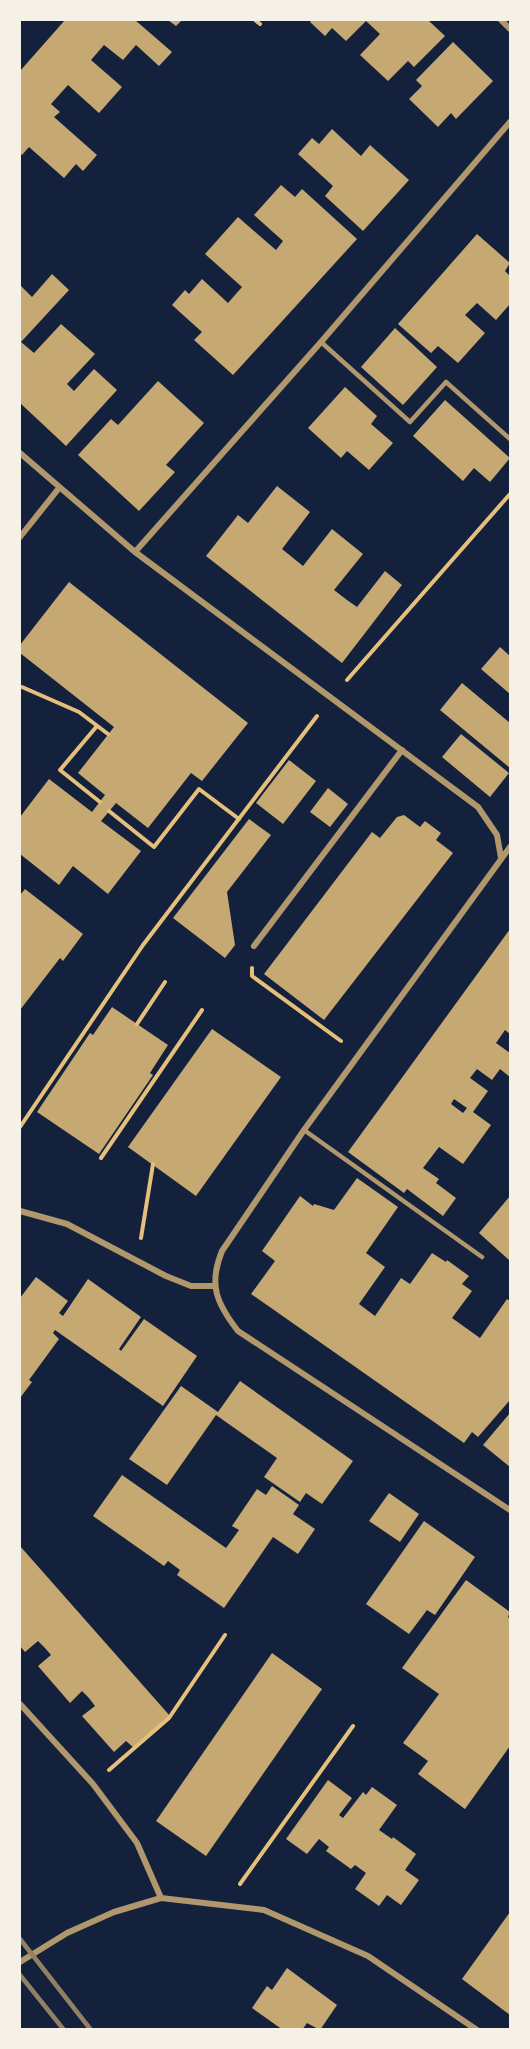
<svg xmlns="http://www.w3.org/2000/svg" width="530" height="2049" viewBox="0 0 530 2049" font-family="'Golos Text',sans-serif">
  <rect width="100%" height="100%" fill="#14213d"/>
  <path fill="#c6a872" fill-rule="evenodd" d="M65,20H135L172,52L159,66L136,45L123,60L104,45L91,60L122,87L99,113L68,85L51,104L60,112L54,117L97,155L83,171L76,164L64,178L29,147L22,155L20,153V71Z
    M168,20H182L176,26Z
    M312,20H428L445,36L414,67L408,61L388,81L360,55L380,34L366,21L346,41L332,28L325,36L310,22Z
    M453,42L493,81L456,119L451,113L438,127L409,99L422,86L416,80Z
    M332,129L361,156L370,145L409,180L363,231L325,196L333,186L298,154L312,138L319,144Z
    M281,185L295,197L302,189L357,239L233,375L194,340L202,332L172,305L185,290L189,294L202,279L228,303L242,287L205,254L238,217L276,250L283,241L254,215Z
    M477,234L510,263L505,271L510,276V304L496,320L477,303L465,315L485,333L458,363L438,346L431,353L398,324Z
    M52,274L69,290L21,342L34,353L61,324L95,354L67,384L74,391L94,369L117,390L66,446L20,403V285L32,297Z
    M395,328L437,367L403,405L361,367Z
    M158,381L204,423L166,465L175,472L139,511L78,455L111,419L118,425Z
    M345,387L377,416L371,424L393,443L369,470L347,451L341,458L308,428Z
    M445,400L510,458L490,482L474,468L463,481L413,436Z
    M277,486L310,512L282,549L303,566L332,529L363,554L334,590L347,600L357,607L385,571L402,585L342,663L206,556L238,515L248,523Z
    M69,582L248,723L202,781L191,773L148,828L116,803L101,821L141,851L108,894L73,866L59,885L20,854V817L49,779L92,812L105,795L78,773L114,727L20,653V645Z
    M500,647L510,656V694L481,669Z
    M462,683L510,723V768L440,710Z
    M461,734L509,773L490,797L442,757Z
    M289,760L316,781L283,824L256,803Z
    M328,788L348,804L330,827L310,812Z
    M404,815L420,827L425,821L441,833L436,840L453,853L324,1020L264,974L372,832L380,838L397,817Z
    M249,819L271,835L227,892L235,945L225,958L173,918Z
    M25,889L83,934L63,961L60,958L20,1010V895Z
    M510,929V1034L505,1030L496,1043L510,1053V1077L500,1069L492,1080L477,1069L470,1078L488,1091L473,1112L491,1125L463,1164L439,1147L423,1168L439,1179L436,1183L456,1198L443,1216L407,1189L404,1193L348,1152ZM454,1099L467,1108L463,1113L451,1104Z
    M112,1007L168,1045L150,1073L153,1075L99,1154L37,1112L90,1033L93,1035Z
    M212,1029L281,1077L196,1196L128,1147Z
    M357,1178L398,1207L366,1253L385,1267L359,1304L375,1316L401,1278L410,1284L432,1253L446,1262L447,1260L469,1276L462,1284L472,1291L452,1318L480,1338L507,1299L510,1301V1400L478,1437L472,1432L464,1443L251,1294L275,1261L262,1251L300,1196L313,1206L314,1204L334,1210Z
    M510,1196V1258L509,1260L479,1233Z
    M36,1277L68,1301L59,1313L63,1316L88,1279L141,1317L119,1349L121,1351L144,1319L197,1356L163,1406L55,1330L53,1333L59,1339L29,1380L32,1382L20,1398V1298Z
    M240,1381L353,1461L322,1504L306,1493L300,1502L264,1477L277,1458L216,1415L167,1485L129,1459L181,1386L218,1412Z
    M510,1413V1467L483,1445Z
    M122,1475L226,1548L239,1530L232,1526L257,1489L266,1495L272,1486L299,1505L293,1514L315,1529L298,1554L273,1537L224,1608L177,1575L180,1570L168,1561L164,1566L93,1516Z
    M389,1493L419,1514L400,1542L369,1521Z
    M424,1521L475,1557L435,1615L427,1610L409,1634L366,1604Z
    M20,1546L170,1716L134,1748L126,1741L114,1752L82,1716L95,1706L89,1698L82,1691L70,1703L38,1666L51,1655L45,1648L38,1641L25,1652L20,1646Z
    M466,1580L510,1612L508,1617L510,1619V1746L465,1809L418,1774L428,1761L403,1743L439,1694L402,1668Z
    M272,1653L322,1689L206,1856L156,1821Z
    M328,1780L352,1798L339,1815L343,1818L363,1792L366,1795L372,1787L397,1805L379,1830L392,1839L393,1837L416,1854L405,1870L419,1880L401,1905L387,1895L379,1906L355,1889L366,1873L355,1865L351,1869L326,1851L329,1847L319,1839L307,1854L286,1839Z
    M510,1912V2015L462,1979Z
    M287,1968L337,2005L320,2030L307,2023L302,2030H283L252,2008L267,1986L272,1990Z"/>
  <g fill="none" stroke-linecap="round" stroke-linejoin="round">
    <path stroke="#e5c07b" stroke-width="4" d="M255,20L260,24
      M347,680L510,494
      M22,687L79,712L108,734
      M97,726L60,770L100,802
      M109,811L154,847L199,789L239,819
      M252,968V976L341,1041
      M137,1024L165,982
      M20,1127L143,945L317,716
      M101,1158L202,1010
      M141,1238L153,1164
      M109,1770L169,1718L225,1635
      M240,1884L353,1726"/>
    <path stroke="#b1986c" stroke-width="4.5" d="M321,342L410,422L446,382L510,439
      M304,1130L482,1257"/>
    <path stroke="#b1986c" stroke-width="6" d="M501,20L510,29
      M20,453L135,552L478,807L497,835L501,858
      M20,537L59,488
      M135,552L321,342L510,122
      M510,847L304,1130L222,1251C208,1285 217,1304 238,1331L510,1510
      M254,946L402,750
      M20,1211L67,1224L166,1276L191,1286H215
      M20,1704L93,1784L137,1843L161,1898
      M20,1962L67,1933L114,1912L161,1898L264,1910L368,1956L477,2030"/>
    <path stroke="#918062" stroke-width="4.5" d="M20,1939L91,2030
      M20,1975L64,2030"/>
  </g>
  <rect width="530" height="2049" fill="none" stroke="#f6f1e7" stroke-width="42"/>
</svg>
